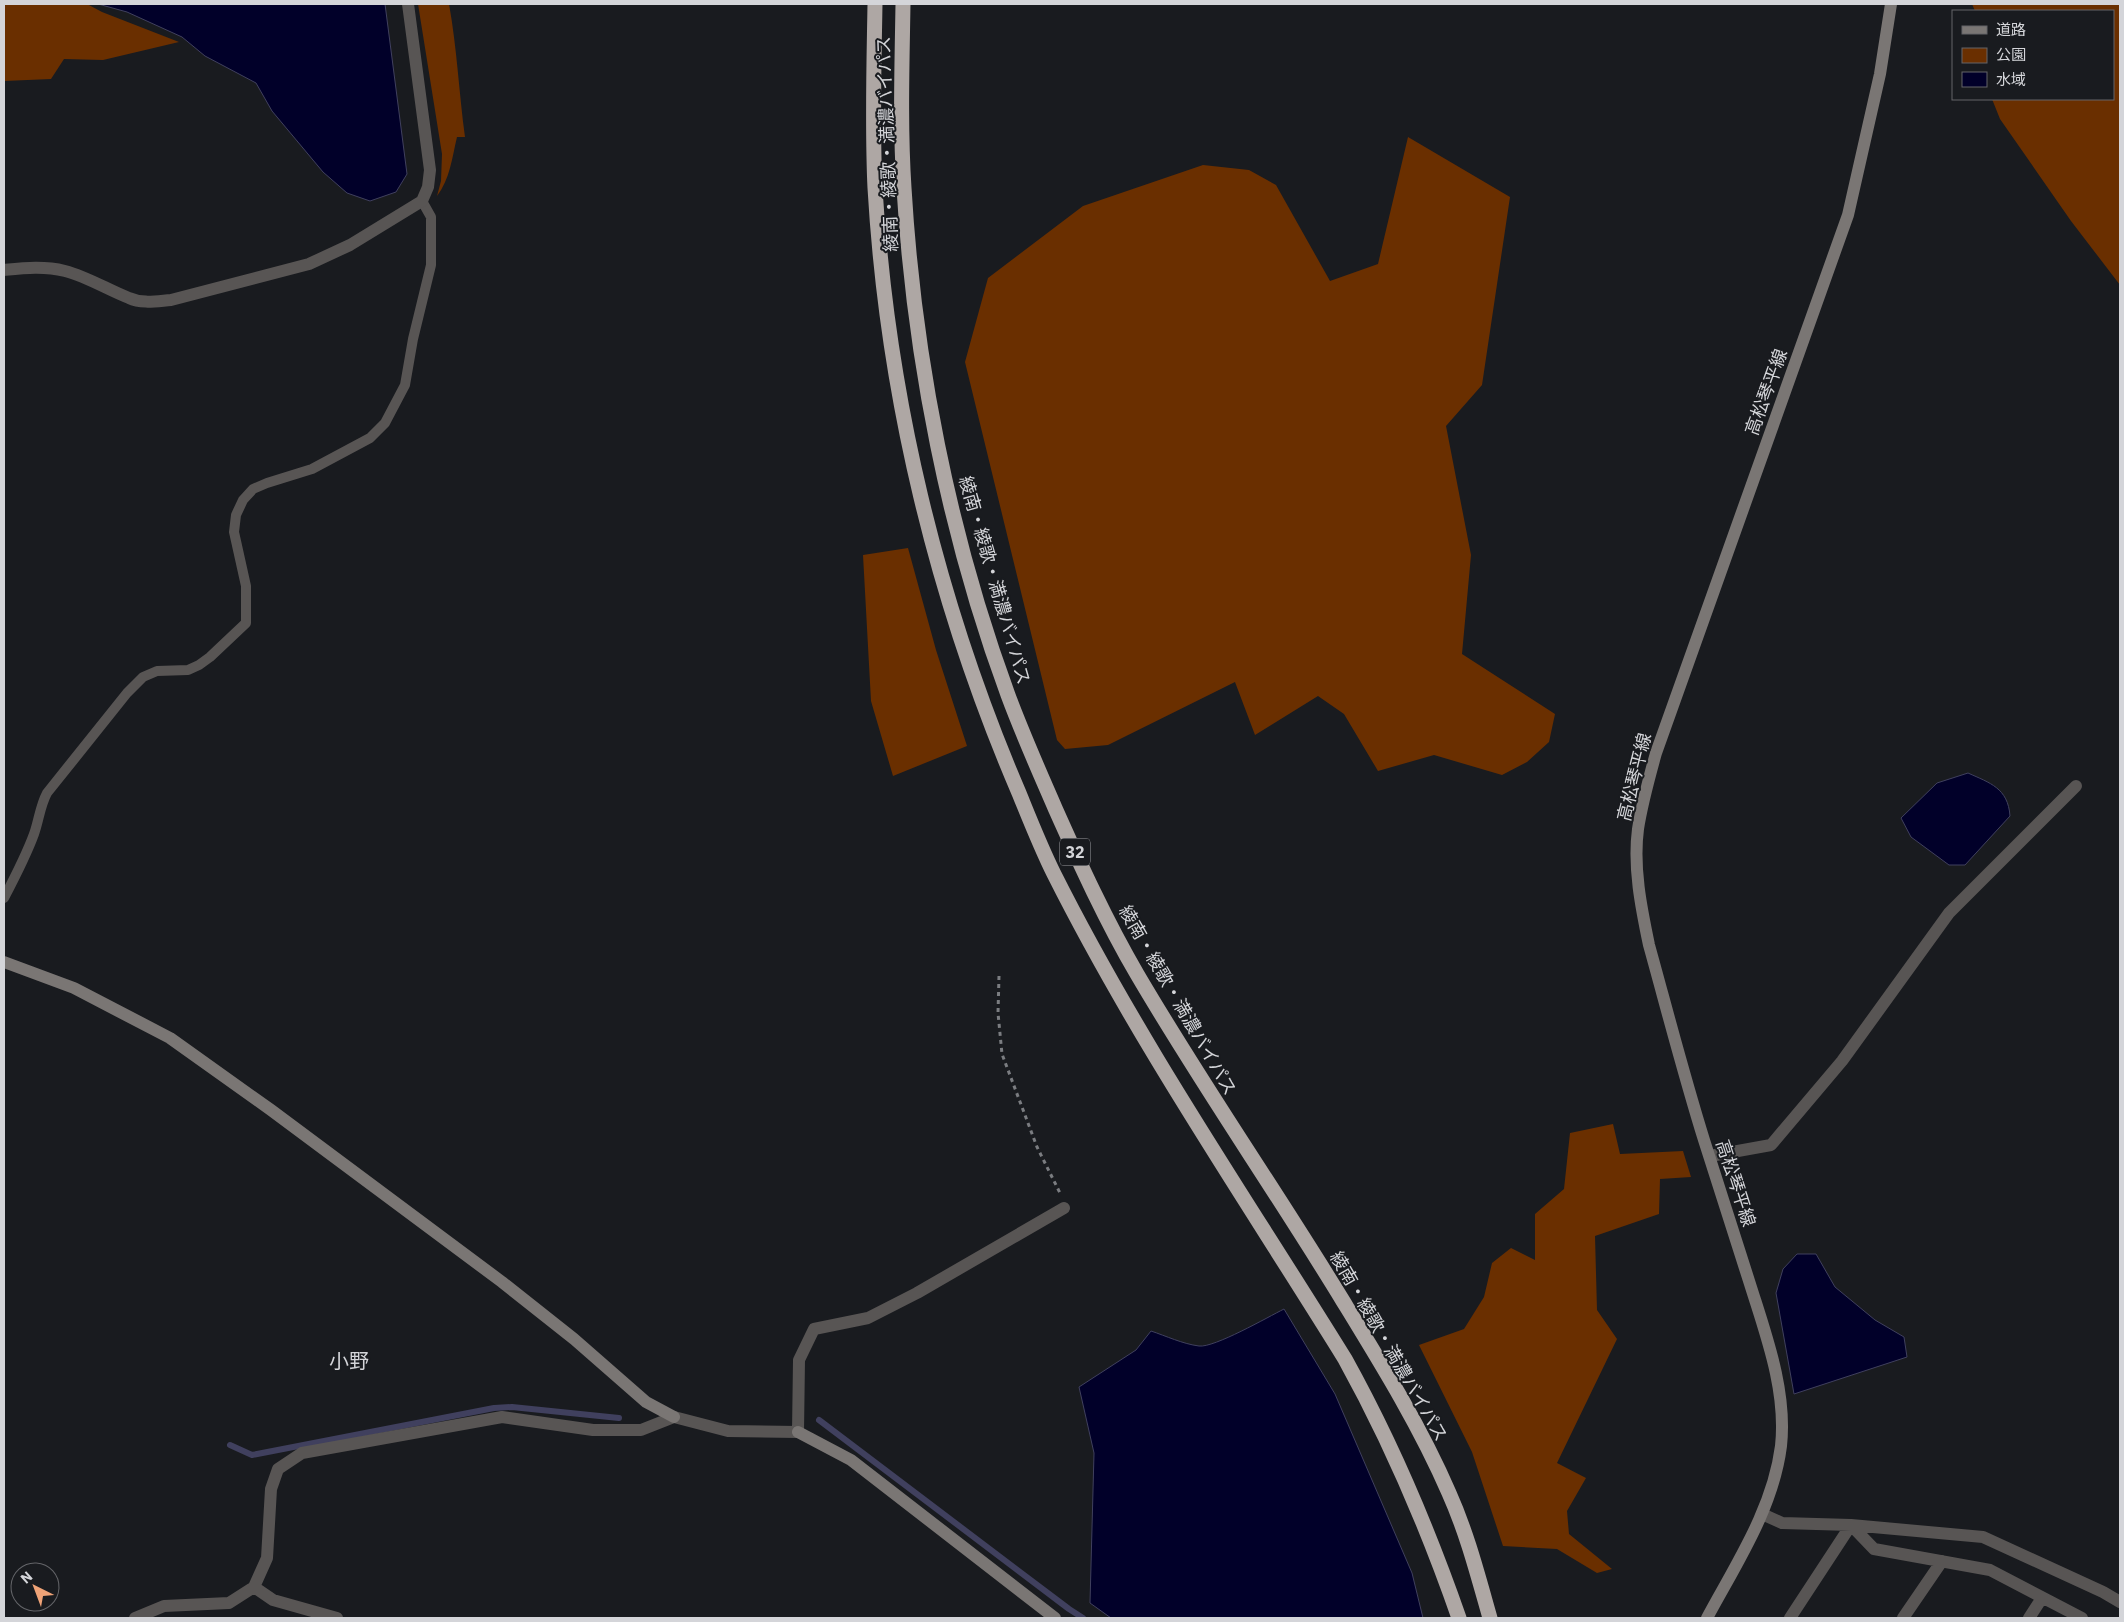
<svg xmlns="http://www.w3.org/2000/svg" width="2124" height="1622" viewBox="0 0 2124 1622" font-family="'IBM Plex Sans','Noto Sans JP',sans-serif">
  <rect width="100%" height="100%" fill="#191b1f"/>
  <path fill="#6a2f00" d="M4,4H87L102,12L179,42L103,60L64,59L51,79L4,81Z
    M418,4H449C457,48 459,93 465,137H457C452,158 450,179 437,196L441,181L442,154Z
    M1972,4H2120V285L2071,221L2000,119L1992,99H2113V11H1975Z
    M1408,137L1510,197L1482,385L1446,426L1471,555L1462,654L1555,714L1549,742L1527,762L1502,775L1434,755L1378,771L1344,714L1318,696L1255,735L1235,682L1108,745L1065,749L1057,740L965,362L988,278L1083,206L1203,165L1249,170L1276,185L1330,281L1378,264Z
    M908,548L936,650L967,746L893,776L871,701L863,555Z
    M1613,1124L1620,1154L1683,1151L1691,1177L1660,1179L1659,1214L1595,1236L1597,1310L1617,1339L1557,1463L1586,1478L1567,1511L1569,1534L1612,1569L1597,1573L1557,1549L1503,1546L1472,1452L1419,1345L1464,1329L1484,1297L1492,1263L1511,1248L1535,1260V1214L1564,1189L1570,1133Z"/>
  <path fill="#010029" stroke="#40405e" d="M98,4H385L407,174L396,192L370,201L347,193L323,172L272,111L256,83L205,56L182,37L127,12Z
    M1968,773C1990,783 2008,788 2010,816L1965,865H1949L1911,837L1901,818L1937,783Z
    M1797,1254H1816L1835,1287L1875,1320L1904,1337L1907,1357L1794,1394L1776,1293L1783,1269Z
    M1284,1309L1335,1394L1412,1573L1423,1618H1111L1090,1603L1094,1453L1079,1387L1136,1350L1151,1331C1166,1336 1183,1344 1199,1346C1214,1348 1268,1317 1284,1309Z"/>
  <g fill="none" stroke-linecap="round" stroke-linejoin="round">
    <path stroke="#40405e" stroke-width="6" d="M819,1420L1069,1609L1083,1618
      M230,1445L252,1455L494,1408L512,1407L619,1418"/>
    <path stroke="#7b7d81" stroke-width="3" stroke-dasharray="4 4" stroke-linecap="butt" d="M999,976L998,1013L1002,1054L1037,1147L1060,1193"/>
    <path stroke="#585554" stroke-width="10" d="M4,898C15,877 26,856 34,834C39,820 40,806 47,793L127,693L143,677L157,671L188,670L199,665L210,657L246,623V586L234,532L236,515L243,500L253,489L267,483L312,469L370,438L385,423L405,385L413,339L431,265V217L422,201"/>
    <path stroke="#585554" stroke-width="12" d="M4,270C25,268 44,266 65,271C88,277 108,290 129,298C142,304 157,301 171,300L309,264L350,245L422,201L428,187L430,170L408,4
      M1710,1156L1771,1145L1842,1061L1949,913L2076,786
      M1762,1514L1782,1523L1851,1525L1983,1537L2103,1592L2120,1602
      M254,1587L273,1600L337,1618
      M135,1618L164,1606L229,1603L254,1587L267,1558L271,1489L278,1469L302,1453L502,1417L593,1430H641L674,1417L728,1431L798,1432L799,1360L814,1329L868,1318L917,1293L1064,1208
      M1790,1618L1851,1525L1874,1549L1990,1570L2082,1618
      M1903,1618L1942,1561
      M2029,1618L2042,1598"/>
    <path stroke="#7a7674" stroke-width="12" d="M4,962L74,988L170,1038L271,1110L502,1282L574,1339L646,1402L674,1417
      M798,1432L851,1460L1055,1618
      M1707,1618C1736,1564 1773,1509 1781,1446C1787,1391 1766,1335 1750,1284C1735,1236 1719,1188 1704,1140C1684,1076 1667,1010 1649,945C1641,907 1633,867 1638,829C1642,803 1649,778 1656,753L1848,215L1880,74L1891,4"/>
    <path stroke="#aea7a4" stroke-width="15" d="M875,4C874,65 872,126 875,188C887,395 937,602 1019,793C1030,820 1041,848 1054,874C1139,1043 1246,1199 1345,1359C1391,1442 1428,1529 1459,1618
      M903,4C902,65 900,127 904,188C914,358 949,535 1008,695C1022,733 1039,771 1055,808C1080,864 1106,921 1137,974C1202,1085 1276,1191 1343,1301C1381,1363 1420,1426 1449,1493C1467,1533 1478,1576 1490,1618"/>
  </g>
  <g text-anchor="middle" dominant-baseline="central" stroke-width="4" stroke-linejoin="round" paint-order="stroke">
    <rect fill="#191b1f" stroke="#9c9da1" stroke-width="1" x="1060" y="838.5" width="30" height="27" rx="4"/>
    <g font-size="16" font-weight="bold" fill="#d4d5d9">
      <text x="1075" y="852">32</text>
    </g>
    <g font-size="18" fill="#d4d5d9" stroke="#191b1f">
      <text transform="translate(887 144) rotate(-92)">綾南・綾歌・満濃バイパス</text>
      <text transform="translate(1766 392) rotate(-70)">高松琴平線</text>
      <text transform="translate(995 580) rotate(74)">綾南・綾歌・満濃バイパス</text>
      <text transform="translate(1634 777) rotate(-76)">高松琴平線</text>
      <text transform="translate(1178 1000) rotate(60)">綾南・綾歌・満濃バイパス</text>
      <text transform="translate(1736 1183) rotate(72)">高松琴平線</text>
      <text transform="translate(1389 1346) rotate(60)">綾南・綾歌・満濃バイパス</text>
    </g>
    <g font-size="20" fill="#d4d5d9" stroke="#191b1f">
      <text x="349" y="1360">小野</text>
    </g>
  </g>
  <rect width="2124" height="1622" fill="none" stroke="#d4d5d9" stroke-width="10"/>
  <rect x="1952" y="10" width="162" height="90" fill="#191b1f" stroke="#646569"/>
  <rect x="1962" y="26" width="25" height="8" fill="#7a7674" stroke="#646569"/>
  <text x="1996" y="35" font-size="15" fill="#d4d5d9">道路</text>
  <rect x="1962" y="48" width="25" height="15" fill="#6a2f00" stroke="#646569"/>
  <text x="1996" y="60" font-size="15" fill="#d4d5d9">公園</text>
  <rect x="1962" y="72" width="25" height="15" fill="#010029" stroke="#646569"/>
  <text x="1996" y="85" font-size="15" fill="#d4d5d9">水域</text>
  <g transform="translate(35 1587) rotate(318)"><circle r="24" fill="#191b1f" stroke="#646569"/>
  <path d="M0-4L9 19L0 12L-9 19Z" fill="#efa377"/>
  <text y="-8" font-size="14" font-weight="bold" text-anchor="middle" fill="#d4d5d9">N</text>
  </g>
</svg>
